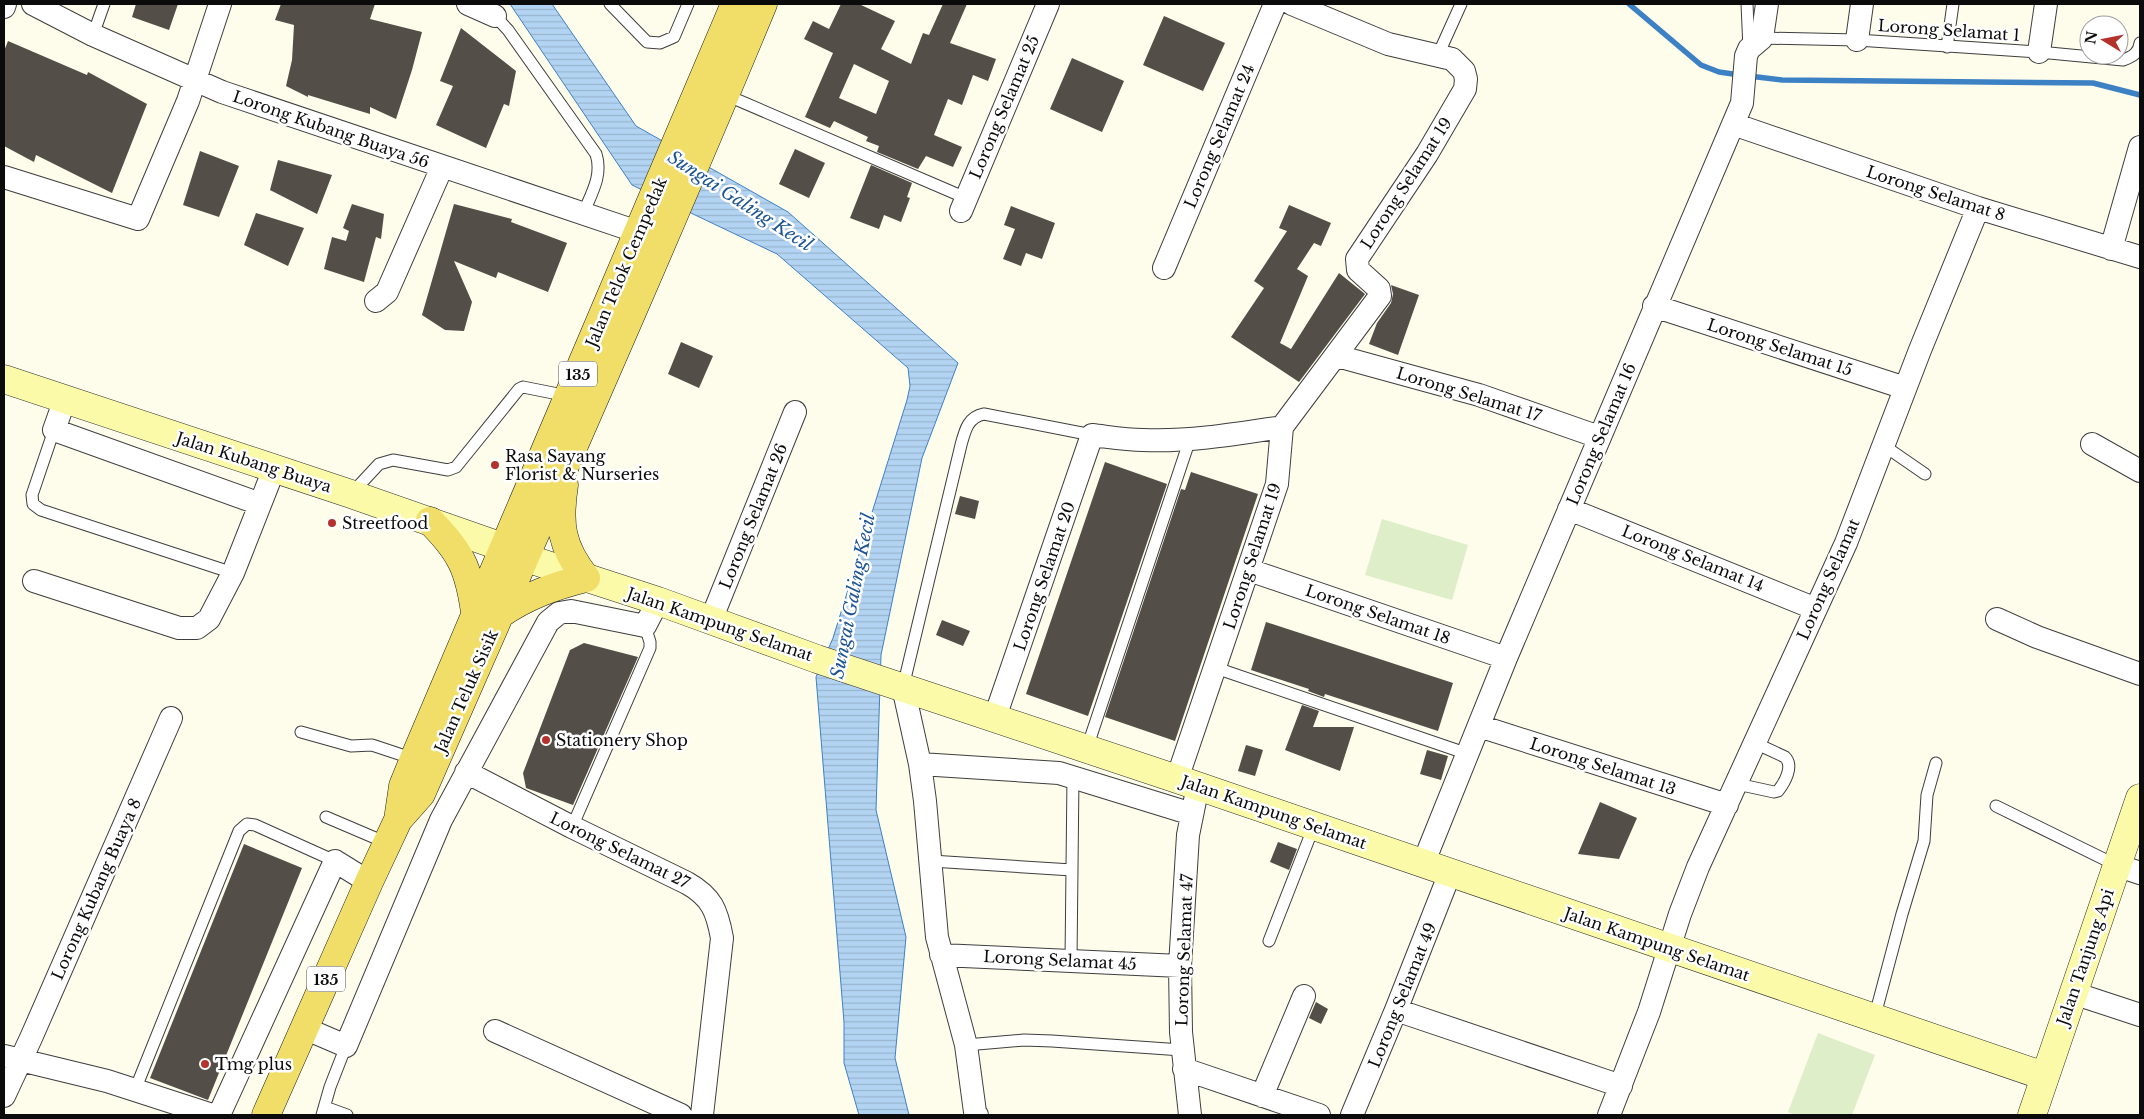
<svg xmlns="http://www.w3.org/2000/svg" width="2144" height="1119" viewBox="0 0 2144 1119" font-family="'Libre Baskerville',serif">
  <defs>
    <pattern id="water-rules" width="6" height="5" patternUnits="userSpaceOnUse" patternTransform="scale(1.25)"><rect width="6" height="5" fill="#b2d4f2"/><path d="M0 2.5h6" fill="none" stroke="#98b5ce"/></pattern>
  </defs>
  <rect width="100%" height="100%" fill="#fefceb"/>
  <path fill="#ddeec8" d="M1382,519L1468,545L1452,600L1365,575Z
    M1818,1033L1875,1055L1852,1115H1795L1788,1112Z"/>
  <path fill="url(#water-rules)" stroke="#3d81c5" d="M510,4H552L636,126L788,212L958,363L922,458L881,655L876,810L906,937L895,1058L909,1115H859L844,1063V1022L816,677L833,638L907,400L910,386L908,368L777,254L632,185Z"/>
  <g fill="none" stroke-linecap="round" stroke-linejoin="round">
    <path stroke="#3d81c5" stroke-width="5.5" d="M1629,4L1701,65L1719,72L1740,75
      M1749,76L1782,80L2093,83L2140,95"/>
  </g>
  <path fill="#534e48" fill-rule="evenodd" d="M136,4H178L169,30L132,17Z
    M281,4H375L370,19L422,32L412,70L396,119L370,107V114L308,95V97L286,86L292,60L294,25L275,20Z
    M841,4H859L895,21L881,49L911,64L923,33L929,35L943,4H967L950,43L996,59L988,81L973,75L962,105L948,99L934,135L962,147L953,167L926,156L918,169L877,152L879,146L866,141L868,137L834,121L830,128L805,117L833,53L804,39L813,21L829,29ZM854,64L889,81L876,114L839,98Z
    M1164,16L1225,43L1203,91L1143,65Z
    M461,28L516,71L509,106L504,104L486,148L436,125L453,86L440,81Z
    M8,41L87,75L88,72L147,104L112,193L36,155L34,162L4,146V51Z
    M1072,58L1124,81L1102,132L1050,109Z
    M795,149L825,163L809,198L779,184Z
    M200,151L239,166L219,217L183,205Z
    M278,160L332,175L317,214L270,190Z
    M871,165L912,183L907,197L910,198L901,222L884,215L879,229L850,218Z
    M352,204L384,214L381,239L376,237L364,282L324,269L332,237L346,241L349,231L343,228Z
    M454,204L512,219L511,222L567,243L548,292L498,272L496,278L454,261L472,302L464,331L445,330L422,315Z
    M1289,205L1331,223L1321,246L1314,243L1297,269L1308,276L1280,343L1291,349L1339,273L1365,294L1299,382L1231,337L1264,288L1254,281L1287,231L1279,228Z
    M1011,206L1055,223L1042,259L1026,253L1021,266L1003,259L1015,229L1004,225Z
    M256,213L304,228L288,266L244,245Z
    M1391,285L1419,295L1398,355L1369,344L1377,323L1391,303L1393,294Z
    M681,342L713,356L699,388L668,374Z
    M1105,462L1167,484L1088,716L1026,694Z
    M1191,472L1258,494L1175,741L1105,717L1181,489L1185,490Z
    M960,496L979,501L975,519L955,514Z
    M942,620L970,631L963,646L936,635Z
    M1266,622L1453,683L1438,731L1325,694L1324,697L1308,691L1309,689L1251,670Z
    M584,643L638,657L573,805L526,788L523,773L570,650Z
    M1302,705L1319,711L1313,727H1354L1340,771L1285,750Z
    M1246,745L1263,750L1255,776L1238,771Z
    M1427,750L1448,756L1441,780L1420,774Z
    M1600,802L1637,818L1619,859L1578,854Z
    M1278,842L1297,849L1289,870L1270,862Z
    M244,844L302,868L208,1100L150,1078Z
    M1316,1002L1328,1009L1321,1024L1309,1018Z"/>
  <g fill="none" stroke-linecap="round" stroke-linejoin="round">
    <g stroke="#3e3e3e" stroke-width="13">
      <path id="lane" d="M610,4L647,42L660,43L674,37L688,4
        M1747,4L1749,49
        M495,16L508,30L596,154C603,176 591,194 583,214
        M93,35L104,4
        M1762,38L1857,40L2039,52L2123,60C2132,57 2139,53 2140,43
        M1947,47L1953,4
        M1438,55L1461,4
        M726,95L966,198
        M54,430L32,495L33,504L41,510L233,573
        M1883,445L1925,474
        M352,493L379,464L393,460L448,470L456,467L519,389L523,387L568,396
        M1216,668L1468,754
        M903,687L961,445C965,430 968,417 984,414L1092,435
        M301,732L351,746L372,745L414,759
        M1087,748L1190,439
        M1737,784L1774,792L1778,791C1785,782 1794,766 1785,757L1755,743
        M1996,806L2116,865
        M326,817L387,843
        M572,827L650,648V642L645,626
        M931,861L1072,870
        M1269,941L1314,826
        M1071,960L1073,776
        M1874,1019L1902,914L1924,841L1927,795L1936,763
        M966,1045L1024,1040L1052,1041L1182,1050
        M135,1090L239,831L247,824L255,825L335,861
        M325,1107L347,1115
        M322,1115L330,1087L346,1046"/>
    </g>
    <g stroke="#3e3e3e" stroke-width="24">
      <path id="street" d="M33,4L93,35L222,92L638,232
        M468,4L495,16
        M4,7L5,4
        M1857,40L1862,4
        M2039,52L2046,4
        M1733,124L1978,208L2140,257
        M4,177L138,219L188,101L220,4
        M961,211L1048,4
        M2111,249L2140,147
        M1164,268L1275,4
        M376,301L387,292L442,167
        M1654,306L1905,388
        M1337,356L1479,395L1599,437
        M65,399L54,430L260,504
        M2092,444L2140,471
        M1569,509L1816,609
        M1249,570L1506,658
        M34,581L179,628H197L209,619L233,573L274,469
        M1997,619L2037,637L2140,674
        M711,620L795,412
        M903,687L920,764L925,801L937,937L966,1045L975,1112L977,1115
        M995,717L1092,435C1109,437 1126,440 1143,440C1190,442 1236,434 1282,427
        M1479,726L1727,805
        M920,764L1059,773L1192,814
        M466,772L572,827L687,883C712,897 717,911 722,938L702,1115
        M1177,779L1277,484L1282,427L1380,296L1379,289L1358,270L1357,259L1427,154L1465,89L1466,79L1464,71L1452,59L1388,44L1292,4
        M1423,864L1506,658L1742,103L1746,56L1749,49L1762,38L1767,4
        M2116,865L2140,873
        M941,955L1180,966
        M2073,993L2140,1015
        M1396,1010L1621,1086
        M304,1028L346,1046L441,820L548,622L559,613L571,611L645,626L658,601
        M495,1031L681,1115
        M4,1056L107,1081L212,1115
        M1184,1069L1319,1115
        M4,1096L31,1038L171,718
        M1262,1096L1304,996
        M219,1115L335,861L369,882
        M1190,1115L1181,1032L1180,966L1188,835L1198,786
        M1352,1115L1396,1010L1450,873
        M1609,1115L1649,1012L1680,914L1698,867L1846,543L1920,350L1978,208"/>
    </g>
    <g stroke="#2d2d2d" stroke-width="29">
      <path id="secondary" d="M4,379L351,494L491,543L535,561L658,601L817,659L1177,779L2044,1076
        M2032,1115L2140,798"/>
    </g>
    <g stroke="#1c1c1c" stroke-width="29">
      <path id="primary" d="M430,521C461,552 469,569 475,612
        M499,615C526,596 554,586 586,578C561,547 558,524 564,485
        M398,820L403,786L414,759L735,4
        M266,1115L369,882L398,820L421,794C536,531 653,269 763,4"/>
    </g>
    <use href="#lane" stroke="#fff" stroke-width="11"/>
    <use href="#street" stroke="#fff" stroke-width="22"/>
    <use href="#secondary" stroke="#fbfaa9" stroke-width="28"/>
    <use href="#primary" stroke="#f1de68" stroke-width="28"/>
  </g>
  <g fill="#b3332c" stroke="#fff" stroke-width="2">
    <circle cx="495" cy="465" r="5"/>
    <circle cx="332" cy="523" r="5"/>
    <circle cx="546" cy="740" r="5"/>
    <circle cx="205" cy="1064" r="5"/>
  </g>
  <g text-anchor="middle" dominant-baseline="central" stroke-width="5" stroke-linejoin="round" paint-order="stroke">
    <g fill="#fff" stroke="#545454" stroke-width="1">
      <rect x="559" y="361.5" width="38" height="25" rx="4"/>
      <rect x="307" y="966.5" width="38" height="25" rx="4"/>
    </g>
    <g font-size="15" font-weight="bold" fill="#0b0b0b">
      <text x="578" y="374">135</text>
      <text x="326" y="979">135</text>
    </g>
    <g font-size="16" fill="#0b0b0b" stroke="#fff">
      <text transform="translate(1949 30) rotate(4)">Lorong Selamat 1</text>
      <text transform="translate(1004 107) rotate(-67)">Lorong Selamat 25</text>
      <text transform="translate(331 129) rotate(19)">Lorong Kubang Buaya 56</text>
      <text transform="translate(1219 136) rotate(-67)">Lorong Selamat 24</text>
      <text transform="translate(1406 183) rotate(-57)">Lorong Selamat 19</text>
      <text transform="translate(1936 193) rotate(18)">Lorong Selamat 8</text>
      <text transform="translate(626 262) rotate(-67)">Jalan Telok Cempedak</text>
      <text transform="translate(1780 347) rotate(18)">Lorong Selamat 15</text>
      <text transform="translate(1469 394) rotate(17)">Lorong Selamat 17</text>
      <text transform="translate(1601 434) rotate(-67)">Lorong Selamat 16</text>
      <text transform="translate(254 462) rotate(18)">Jalan Kubang Buaya</text>
      <text transform="translate(753 516) rotate(-68)">Lorong Selamat 26</text>
      <text transform="translate(1252 556) rotate(-72)">Lorong Selamat 19</text>
      <text transform="translate(1693 558) rotate(22)">Lorong Selamat 14</text>
      <text transform="translate(1044 576) rotate(-71)">Lorong Selamat 20</text>
      <text transform="translate(1828 579) rotate(-66)">Lorong Selamat</text>
      <text transform="translate(1378 614) rotate(19)">Lorong Selamat 18</text>
      <text transform="translate(720 624) rotate(19)">Jalan Kampung Selamat</text>
      <text transform="translate(466 691) rotate(-66)">Jalan Teluk Sisik</text>
      <text transform="translate(1603 766) rotate(18)">Lorong Selamat 13</text>
      <text transform="translate(1274 812) rotate(19)">Jalan Kampung Selamat</text>
      <text transform="translate(620 850) rotate(26)">Lorong Selamat 27</text>
      <text transform="translate(96 889) rotate(-66)">Lorong Kubang Buaya 8</text>
      <text transform="translate(1657 944) rotate(19)">Jalan Kampung Selamat</text>
      <text transform="translate(1184 950) rotate(-88)">Lorong Selamat 47</text>
      <text transform="translate(2085 957) rotate(-71)">Jalan Tanjung Api</text>
      <text transform="translate(1060 960) rotate(3)">Lorong Selamat 45</text>
      <text transform="translate(1402 995) rotate(-68)">Lorong Selamat 49</text>
    </g>
    <g font-size="16" fill="#0b0b0b" stroke="#fff" text-anchor="start">
      <text x="505" y="456">Rasa Sayang<tspan x="505" dy="18">Florist &amp; Nurseries</tspan></text>
      <text x="342" y="523">Streetfood</text>
      <text x="556" y="740">Stationery Shop</text>
      <text x="215" y="1064">Tmg plus</text>
    </g>
    <g font-size="18" font-style="italic" fill="#1c5495" stroke="#fff">
      <text transform="translate(740 201) rotate(33)">Sungai Galing Kecil</text>
      <text transform="translate(853 596) rotate(-79)">Sungai Galing Kecil</text>
    </g>
  </g>
  <rect width="2144" height="1119" fill="none" stroke="#0b0b0b" stroke-width="10"/>
  <g transform="translate(2104 40) rotate(280)"><circle r="24" fill="#ffffff" stroke="#9d9d9d"/>
  <path d="M0-4L9 19L0 12L-9 19Z" fill="#b3332c"/>
  <text y="-8" font-size="14" font-weight="bold" text-anchor="middle" fill="#0b0b0b">N</text>
  </g>
</svg>
